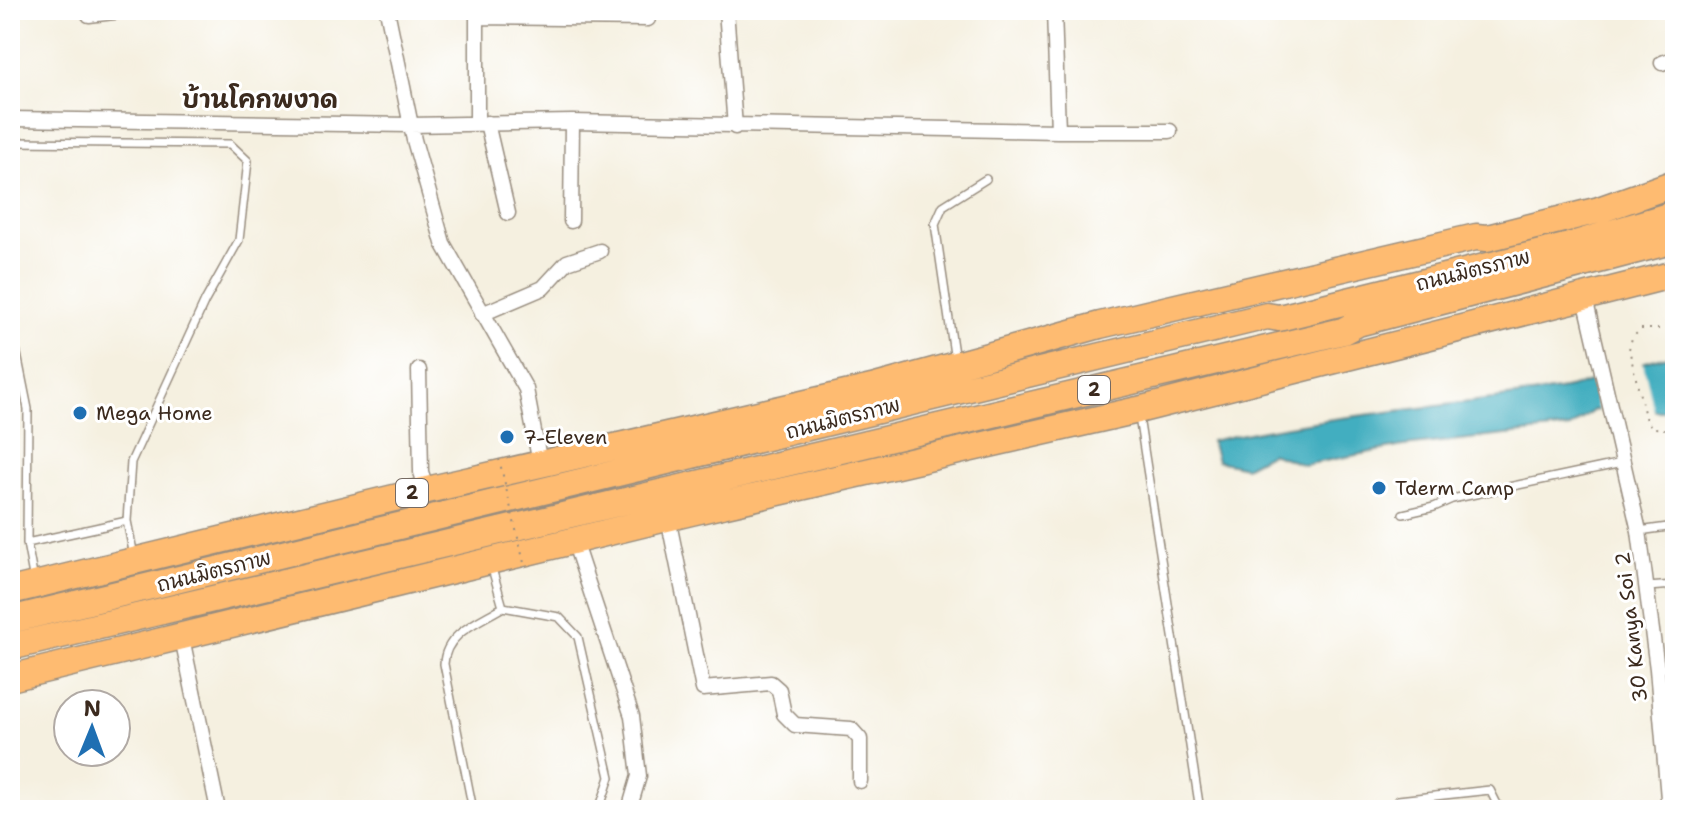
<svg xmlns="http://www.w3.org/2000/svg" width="1685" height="820" viewBox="0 0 1685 820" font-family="'Shantell Sans','Playpen Sans Thai',sans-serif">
  <rect width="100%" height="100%" fill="#fff"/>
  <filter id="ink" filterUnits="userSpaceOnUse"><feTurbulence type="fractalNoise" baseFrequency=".0125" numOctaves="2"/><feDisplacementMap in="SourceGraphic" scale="16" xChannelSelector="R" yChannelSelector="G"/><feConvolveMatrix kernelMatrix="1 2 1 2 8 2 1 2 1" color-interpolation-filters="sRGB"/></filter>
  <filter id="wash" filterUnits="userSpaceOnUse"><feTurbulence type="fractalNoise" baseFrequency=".006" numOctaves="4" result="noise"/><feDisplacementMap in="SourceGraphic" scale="32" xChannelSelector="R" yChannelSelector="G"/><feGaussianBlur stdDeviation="1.8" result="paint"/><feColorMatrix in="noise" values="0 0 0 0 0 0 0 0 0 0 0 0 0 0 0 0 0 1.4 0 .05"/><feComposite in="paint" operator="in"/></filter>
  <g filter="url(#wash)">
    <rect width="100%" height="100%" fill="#f5f0e0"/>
    <path fill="#42aec0" stroke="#3e6c6f" stroke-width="2" d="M1675,355V407L1663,411L1594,410L1570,428L1403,446L1304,465L1271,453L1245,467L1217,461L1211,441C1325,415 1442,408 1558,390C1598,384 1634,361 1675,355Z"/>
    <path fill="#f5f0e0" d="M1642,358L1655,414H1599L1590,376Z"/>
  </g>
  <g filter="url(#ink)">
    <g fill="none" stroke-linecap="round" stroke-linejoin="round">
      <g stroke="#988d7f" stroke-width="10">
        <path id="lane" d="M10,142L230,144L248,161L239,240L205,301L131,462L127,521L134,556
          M10,319L28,409L27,543L34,581
          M955,361L935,224L943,206L986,179
          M1139,417L1200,810
          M1403,514L1434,507L1452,499L1622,463
          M1639,531L1675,526
          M27,543L127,521
          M491,565L503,607L559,617L578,637L610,777L599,810
          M1647,587L1675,585
          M1657,669L1675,667
          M473,810L444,664C445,633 479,622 503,607
          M1396,810L1398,800L1490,790L1500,810"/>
      </g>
      <g stroke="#988d7f" stroke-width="17">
        <path id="street" d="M387,10L414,140L443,243L526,389L538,453
          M726,10L735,127
          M89,15L130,10
          M1662,63L1675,58
          M10,119L410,125L572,122L1058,131L1054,10
          M477,123V17L648,19
          M487,123L508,213
          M1058,131H1170
          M571,221L572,122
          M1585,298L1639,531L1657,669L1669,810
          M482,314L543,288L567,262L600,251
          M419,370L421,472L427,490
          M668,518L703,689L771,683L779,690L784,714L795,725L851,729L860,739V781
          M574,541L632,716L639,776L629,810
          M182,638L218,810"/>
      </g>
      <g stroke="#988d7f" stroke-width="29">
        <path id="highway" d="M10,591L427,490L872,388L1100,325L1476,237L1487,238L1599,210L1675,183
          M10,620L1267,316L1279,318L1569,246L1675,214
          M10,647L1343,331L1358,323L1675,240
          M10,678L691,512L1138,410L1675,274"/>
      </g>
      <path stroke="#988d7f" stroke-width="2" stroke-dasharray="2 6" stroke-linecap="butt" d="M1675,329H1641L1632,338L1629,349L1646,421L1654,428L1675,430"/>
      <use href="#lane" stroke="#fff" stroke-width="7"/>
      <use href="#street" stroke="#fff" stroke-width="14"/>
      <use href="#highway" stroke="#febb71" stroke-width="26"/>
      <path stroke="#988d7f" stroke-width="2" stroke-dasharray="2 6" stroke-linecap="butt" d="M499,459L525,567"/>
    </g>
  </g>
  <g fill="#1f6fb2" stroke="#fff" stroke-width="3">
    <circle cx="80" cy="413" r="8"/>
    <circle cx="507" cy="437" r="8"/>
    <circle cx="1379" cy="488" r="8"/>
  </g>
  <g text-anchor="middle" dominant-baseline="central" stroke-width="6" stroke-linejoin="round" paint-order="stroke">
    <g fill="#fff" stroke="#766a62" stroke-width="2">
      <rect x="1078" y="376" width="32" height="28" rx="6"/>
      <rect x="396" y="479" width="32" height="28" rx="6"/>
    </g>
    <g font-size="18" font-weight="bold" fill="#3b2a1e">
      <text x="1094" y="390">2</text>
      <text x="412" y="493">2</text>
    </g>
    <g font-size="20" fill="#3b2a1e" stroke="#fff">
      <text transform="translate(1473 270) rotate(-14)">ถนนมิตรภาพ</text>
      <text transform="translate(843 418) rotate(-14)">ถนนมิตรภาพ</text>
      <text transform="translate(214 571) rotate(-14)">ถนนมิตรภาพ</text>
      <text transform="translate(1631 627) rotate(-97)">30 Kanya Soi 2</text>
    </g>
    <g font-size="20" fill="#3b2a1e" stroke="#fff" text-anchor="start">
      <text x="96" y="413">Mega Home</text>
      <text x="523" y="437">7-Eleven</text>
      <text x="1395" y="488">Tderm Camp</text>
    </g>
    <g font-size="24" font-weight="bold" fill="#3b2a1e" stroke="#fff">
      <text x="260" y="100">บ้านโคกพงาด</text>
    </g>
  </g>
  <rect width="1685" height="820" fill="none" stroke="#fff" stroke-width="40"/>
  <g transform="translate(92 728) rotate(1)"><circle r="38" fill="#ffffff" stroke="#b1aaa5" stroke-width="2"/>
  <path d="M0-6L14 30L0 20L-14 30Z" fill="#1f6fb2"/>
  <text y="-12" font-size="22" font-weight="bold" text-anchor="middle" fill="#3b2a1e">N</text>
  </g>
</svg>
